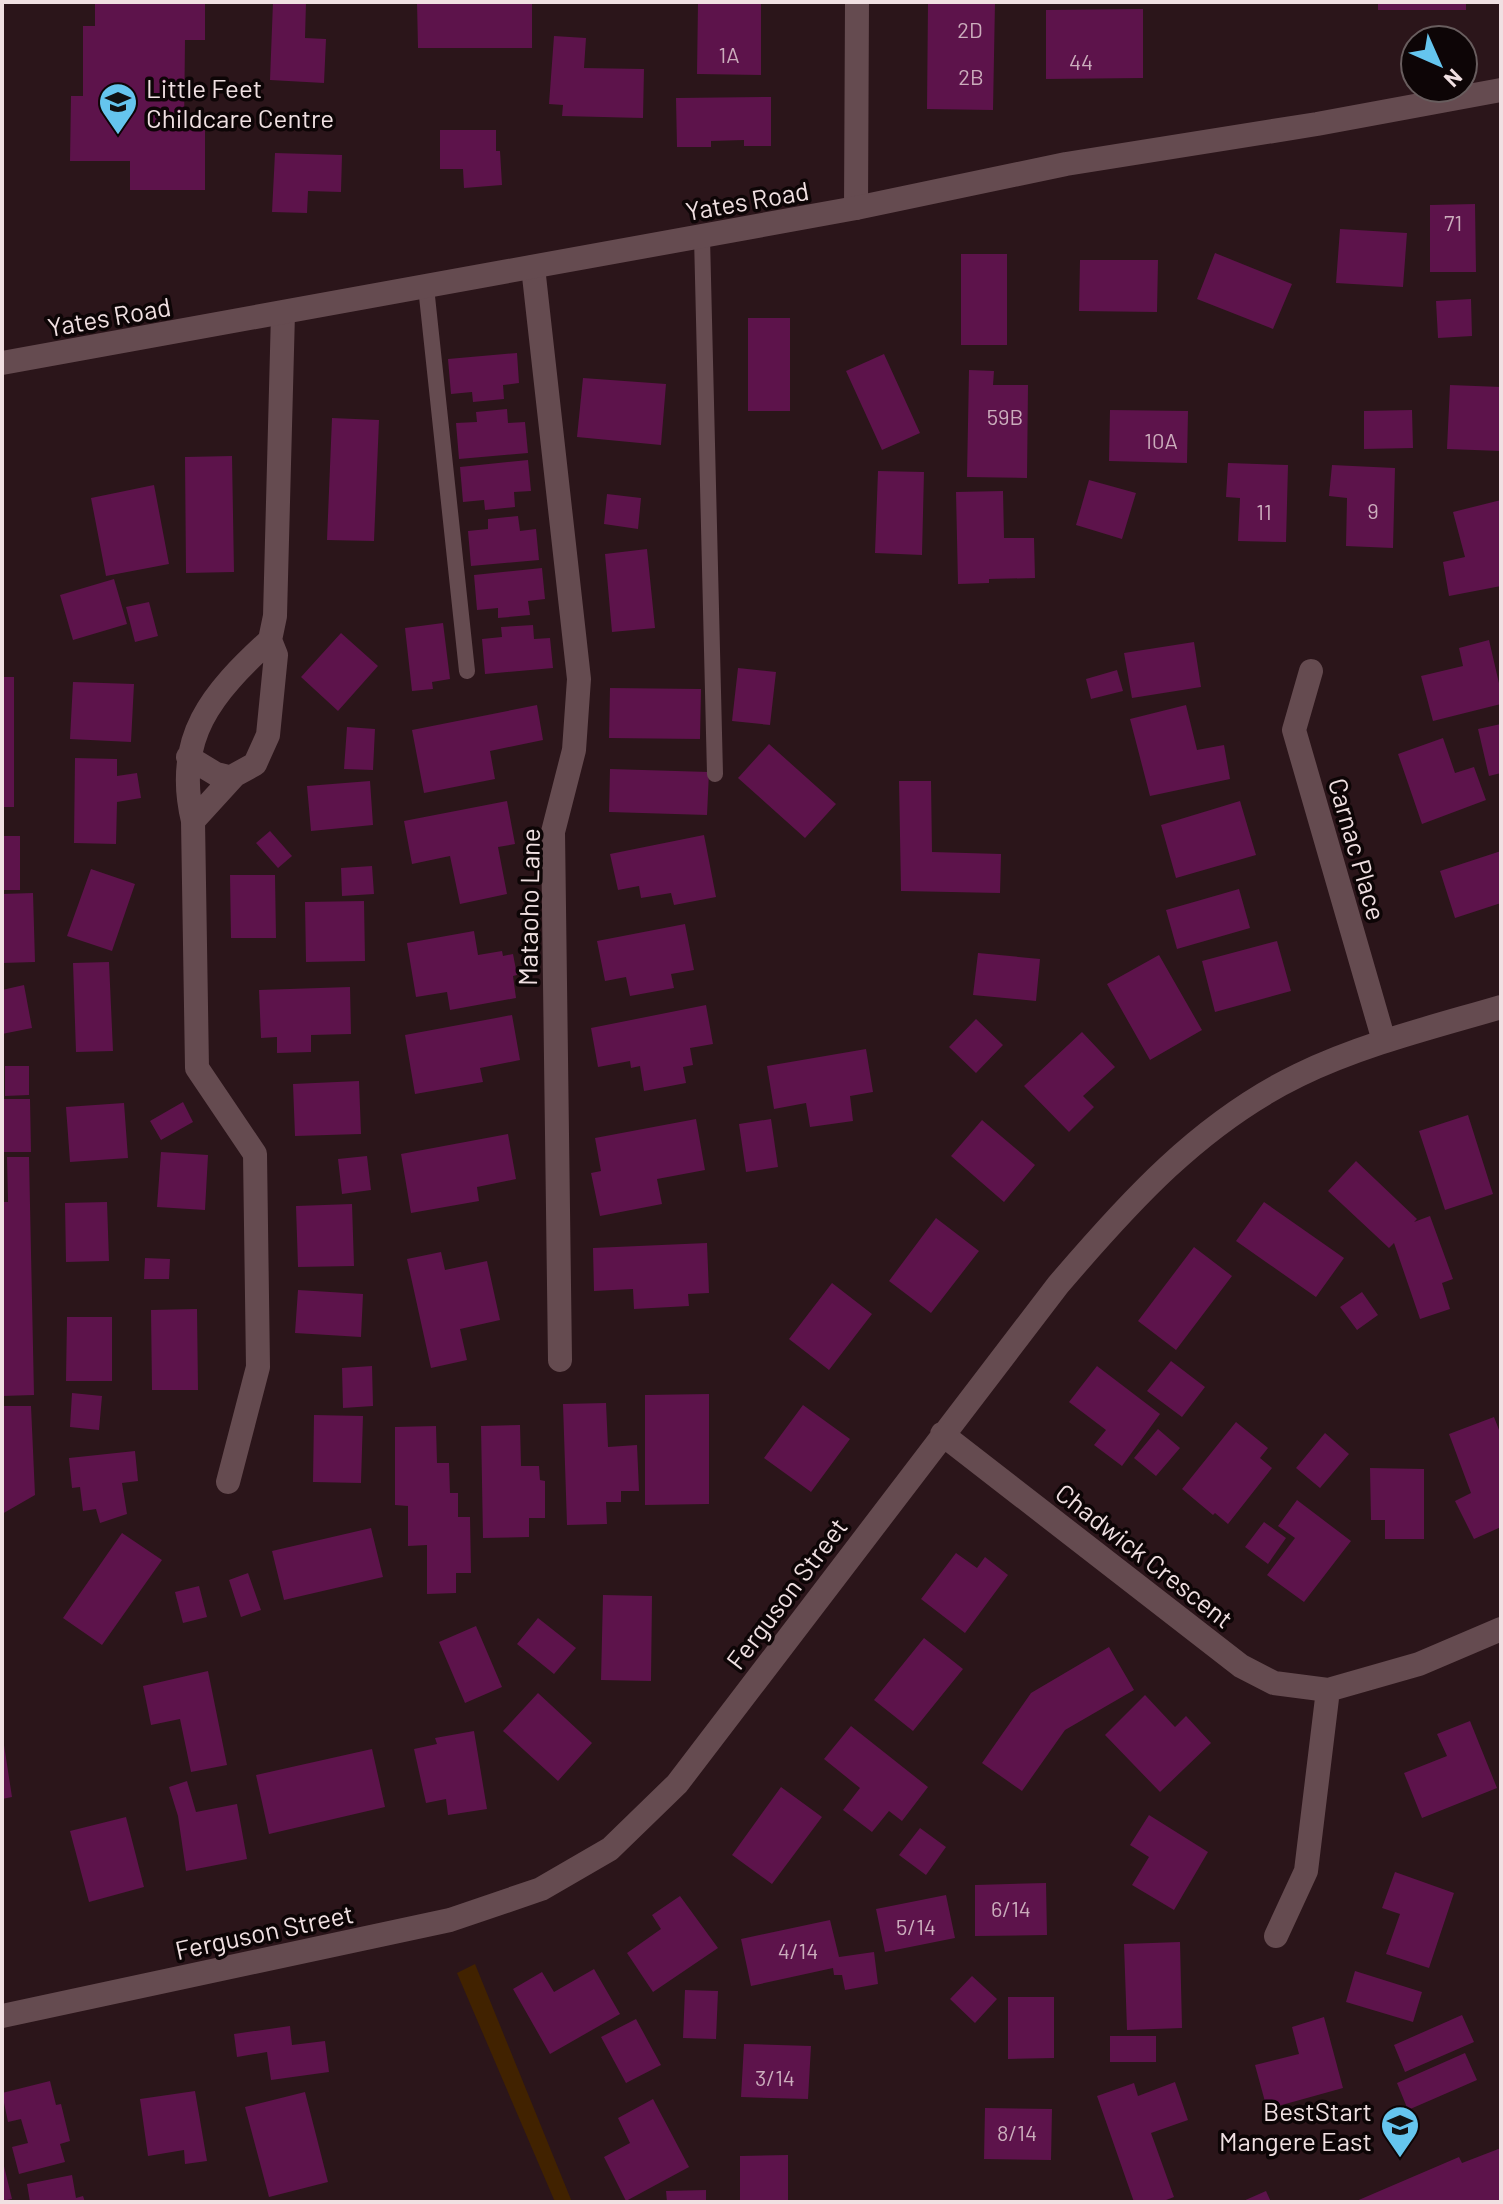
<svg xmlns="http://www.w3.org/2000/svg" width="1503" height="2204" viewBox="0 0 1503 2204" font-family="Barlow,sans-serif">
  <rect width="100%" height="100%" fill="#2b151a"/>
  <path fill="#412200" d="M475,1964L572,2202H555L457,1973Z"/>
  <path fill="#5d134b" d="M95,2H205V40H185L184,128H205V190H130V161H70L71,96H83V26H95Z
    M273,2H306L305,38L326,39L324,83L270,80Z
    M417,2H532V48H418Z
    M698,2H761V75L697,74Z
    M928,2H995L993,110L927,109Z
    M1378,2H1466V10H1378Z
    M1143,9V78L1046,79V10Z
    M554,36L586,38L584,68L644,69L643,118L562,116L563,105L549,104Z
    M771,97V146H744V140L711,141V147H677L676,98Z
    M440,130H496V151H500L502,185L464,188L463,169H440Z
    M275,153L342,155L341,192L308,191L307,213L272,212Z
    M1475,204L1476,272H1430V205Z
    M1340,229L1407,233L1403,287L1336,283Z
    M1215,253L1292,284L1273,329L1197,299Z
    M961,254H1007V345H961Z
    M1080,260H1158L1157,312L1079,311Z
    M1471,299L1472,336L1438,338L1436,301Z
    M748,318H790V411H748Z
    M517,353L519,383L503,385L504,399L473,402L472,392L451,394L448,359Z
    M884,354L920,433L882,450L846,371Z
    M969,370L994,371L993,385H1028L1027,478L967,477Z
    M583,378L666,384L661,445L577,437Z
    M1450,385L1501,387V451L1447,449Z
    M507,409L508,423L525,422L528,453L459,459L456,423L477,422L476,412Z
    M1110,410L1188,411L1187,463L1109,461Z
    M1412,410L1413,448L1364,449V411Z
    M332,418L379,420L374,541L327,540Z
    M232,456L234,572L186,573L185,457Z
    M528,460L531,491L514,492L515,507L485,510L484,500L463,502L460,467Z
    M1228,463L1288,465L1286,542L1238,541L1240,498L1226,497Z
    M1332,465L1395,468L1393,548L1346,546L1347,498L1329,496Z
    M878,471L924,472L922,555L875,553Z
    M1089,480L1136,493L1122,539L1076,525Z
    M154,485L169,564L106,576L91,498Z
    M1003,491L1004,538H1034L1035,578L989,579V583L958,584L956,492Z
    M607,494L641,498L638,529L604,524Z
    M1501,500V586L1449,596L1443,562L1465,557L1453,512Z
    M518,516L520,531L536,529L539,560L471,566L468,531L488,529V519Z
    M647,549L655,628L612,632L605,554Z
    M542,568L545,599L528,601L530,615L498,618V608L477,610L474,575Z
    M114,579L127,624L73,640L60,595Z
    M149,602L158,636L135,642L126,607Z
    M443,623L450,679L432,682L433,689L412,691L405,628Z
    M533,625L534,639L550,638L553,668L485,674L482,639L502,637L501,627Z
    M341,633L378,666L338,711L301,677Z
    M1489,640L1501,692V704L1433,721L1421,676L1463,666L1459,648Z
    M1194,642L1201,687L1132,698L1124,653Z
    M738,668L776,672L770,725L732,721Z
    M1117,670L1123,691L1091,699L1086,679Z
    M2,677H14V807H2Z
    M73,682L134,684L131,742L70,739Z
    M610,688L701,689L700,739L609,738Z
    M537,705L543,740L490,751L495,779L424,793L412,730Z
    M1186,705L1197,750L1224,745L1230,779L1150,796L1130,719Z
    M1501,724V773L1489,776L1478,729Z
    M347,727L375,729L373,770L344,769Z
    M1443,738L1455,773L1474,767L1486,800L1422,824L1398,754Z
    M769,744L836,804L805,838L738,778Z
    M75,758L117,759V776L137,773L141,798L117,802L116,844L74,843Z
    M610,769L709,772L707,815L609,812Z
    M370,781L373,825L311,831L307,786Z
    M899,781H931L932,852L1001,854L1000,893L901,891Z
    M507,801L515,844L498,847L507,894L460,904L450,856L412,864L404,821Z
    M1240,801L1256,855L1176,878L1161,825Z
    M270,831L292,856L278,868L256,843Z
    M704,835L716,897L674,905L671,893L641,898L639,886L618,890L610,854Z
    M2,836H20V890H2Z
    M1501,851V903L1455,918L1440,871Z
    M372,866L374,894L342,896L341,868Z
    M91,869L135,884L112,951L67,936Z
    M230,875H275L276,938H231Z
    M1239,889L1250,928L1177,949L1166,910Z
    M33,893L35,962L2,963V894Z
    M364,901L365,961L306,962L305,902Z
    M685,924L694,970L671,974L674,988L630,996L626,977L605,981L597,941Z
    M474,931L478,955L502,951L503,956L513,954L517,975L513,976L516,998L450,1010L447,992L416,997L407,943Z
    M1277,941L1291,991L1215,1012L1202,961Z
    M978,953L1040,959L1036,1001L973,995Z
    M1159,955L1202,1030L1150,1060L1107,984Z
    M109,962L113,1051L76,1052L73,963Z
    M24,985L32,1028L2,1034V990Z
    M350,987L351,1034L311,1035V1052L277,1053V1037L261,1038L259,990Z
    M706,1005L713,1044L690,1048L693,1065L683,1067L686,1083L644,1091L640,1066L631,1068L630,1061L598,1067L591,1028Z
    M512,1015L520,1060L480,1068L483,1082L415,1094L405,1035Z
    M976,1019L1003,1045L976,1073L949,1047Z
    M1082,1032L1115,1067L1083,1096L1094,1107L1069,1132L1024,1086Z
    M866,1049L873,1092L850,1096L853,1121L810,1127L806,1103L774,1109L767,1066Z
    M5,1066H29V1095L5,1096Z
    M359,1081L361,1134L295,1136L293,1084Z
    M2,1099H30L31,1152H2Z
    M183,1102L193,1122L161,1140L150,1121Z
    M124,1103L128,1158L70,1162L66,1107Z
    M1468,1115L1493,1194L1445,1210L1419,1131Z
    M696,1119L705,1170L657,1179L662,1204L600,1216L591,1173L601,1171L595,1138Z
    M771,1119L778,1167L746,1172L739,1124Z
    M982,1120L1035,1165L1004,1202L951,1156Z
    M508,1134L516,1179L477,1187L479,1201L411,1213L401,1154Z
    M161,1152L208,1155L205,1210L157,1207Z
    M367,1156L371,1190L342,1194L338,1159Z
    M7,1157H29L34,1395L2,1396V1202H8Z
    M1356,1161L1417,1219L1414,1222L1430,1216L1453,1279L1442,1283L1450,1309L1420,1319L1394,1243L1389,1248L1328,1191Z
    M107,1202L109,1261L66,1262L65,1203Z
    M1264,1202L1344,1258L1316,1297L1236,1241Z
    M352,1204L354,1266L298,1267L296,1206Z
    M936,1218L979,1251L931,1313L889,1281Z
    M707,1243L709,1293L688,1294L689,1306L634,1309L633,1289L594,1291L593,1248Z
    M1194,1247L1232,1276L1176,1350L1138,1321Z
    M441,1252L445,1270L487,1261L500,1320L460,1329L467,1360L431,1368L407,1259Z
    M145,1258L170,1259L169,1279H144Z
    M832,1283L872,1314L829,1370L789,1339Z
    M298,1290L363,1294L361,1337L295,1333Z
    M1362,1292L1378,1315L1357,1330L1340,1307Z
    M197,1309L198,1390H152L151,1310Z
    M67,1317H112V1381H66Z
    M1171,1361L1205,1387L1182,1417L1147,1391Z
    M372,1366L373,1406L343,1408L342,1368Z
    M1097,1366L1160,1414L1122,1466L1094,1445L1106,1430L1069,1402Z
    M72,1393L102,1396L99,1430L70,1427Z
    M709,1394V1504L645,1505V1395Z
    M606,1403L608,1447L637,1445L639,1491H621V1502H606L607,1524L567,1525L563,1404Z
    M803,1405L850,1439L811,1492L764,1458Z
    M2,1406H31L35,1495L2,1514Z
    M314,1415L363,1416L361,1483L313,1482Z
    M1494,1417L1501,1435V1527L1474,1539L1455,1501L1471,1493L1449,1434Z
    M1236,1422L1268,1448L1260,1458L1272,1468L1228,1524L1215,1513L1213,1515L1182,1489Z
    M520,1425L521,1466H539L540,1480L545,1481V1518H529V1537L483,1538L481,1426Z
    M436,1426L437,1463H449L450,1493H458V1517H470L471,1573H456V1593L427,1594V1545L408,1546V1506L395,1505V1427Z
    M1158,1429L1180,1448L1156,1476L1134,1458Z
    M1325,1433L1349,1454L1320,1488L1296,1468Z
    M135,1451L138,1481L122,1483L127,1514L100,1523L96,1509L83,1511L80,1487L72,1488L69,1458Z
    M1370,1468L1424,1469V1539H1385V1520H1371Z
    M1297,1500L1351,1541L1304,1602L1267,1575L1295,1538L1278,1526Z
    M1264,1522L1286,1538L1268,1564L1245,1547Z
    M371,1528L383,1577L284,1600L272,1551Z
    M122,1533L162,1560L102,1645L63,1618Z
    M956,1553L977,1568L985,1557L1008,1575L965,1633L921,1599Z
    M248,1573L261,1610L241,1617L229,1580Z
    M199,1586L207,1617L183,1623L175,1592Z
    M603,1595L652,1596L651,1681L601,1680Z
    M538,1618L576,1648L554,1674L517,1644Z
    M476,1626L502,1687L465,1703L439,1642Z
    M924,1638L963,1669L913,1731L874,1700Z
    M1109,1647L1134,1690L1065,1730L1022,1791L982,1763L1031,1693Z
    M208,1671L227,1765L191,1772L180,1719L151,1725L143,1686Z
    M538,1693L592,1743L558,1781L503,1731Z
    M1145,1695L1175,1727L1186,1716L1211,1743L1160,1792L1105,1735Z
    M1470,1721L1497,1788L1422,1818L1404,1773L1447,1756L1437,1734Z
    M851,1726L928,1787L902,1821L889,1811L872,1832L843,1810L860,1788L824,1759Z
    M474,1731L487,1809L448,1815L446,1799L426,1803L414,1749L437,1744L435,1738Z
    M2,1732L12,1797L2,1799Z
    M372,1749L385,1807L269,1834L256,1775Z
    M187,1781L196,1812L237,1804L247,1859L186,1871L178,1816L169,1787Z
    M781,1787L822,1817L772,1884L732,1855Z
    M1149,1815L1208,1852L1174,1910L1132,1885L1149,1857L1130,1845Z
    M126,1817L144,1887L89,1902L70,1831Z
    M920,1828L946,1847L926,1875L899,1855Z
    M1395,1872L1454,1893L1429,1968L1386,1954L1400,1914L1382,1908Z
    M1046,1883L1047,1935L975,1936V1885Z
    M946,1895L955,1938L885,1952L876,1909Z
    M680,1896L718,1948L653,1992L627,1953L661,1929L652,1915Z
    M830,1920L839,1957L874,1952L878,1984L845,1990L842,1975H834L833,1968L751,1986L741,1939Z
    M1180,1942L1182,2028L1127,2030L1124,1944Z
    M594,1969L620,2014L550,2054L513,1989L542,1972L554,1992Z
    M1355,1971L1422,1992L1413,2022L1346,2002Z
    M972,1976L997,1999L975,2023L950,1999Z
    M685,1990L718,1991L716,2039L683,2038Z
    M1008,1997H1054V2058L1008,2059Z
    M1462,2015L1474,2042L1405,2072L1394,2045Z
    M1324,2017L1343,2088L1267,2109L1255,2065L1299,2054L1292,2027Z
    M636,2019L661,2065L626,2083L601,2037Z
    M290,2026L292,2045L325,2041L329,2072L271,2080L267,2052L237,2057L234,2034Z
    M1110,2036H1156V2062H1110Z
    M744,2044L811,2046L808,2099L741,2097Z
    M1465,2053L1477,2080L1408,2110L1397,2083Z
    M50,2081L56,2105L61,2104L70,2141L60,2144L65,2162L19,2174L12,2147L28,2143L21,2119L8,2122L2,2093Z
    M1175,2082L1188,2120L1151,2133L1174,2197L1161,2202H1134L1097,2096L1134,2083L1138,2096Z
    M195,2091L207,2161L185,2164L184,2150L148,2156L140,2099Z
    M305,2092L328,2182L269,2197L245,2107Z
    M653,2099L689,2167L626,2201L604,2157L630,2143L618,2118Z
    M985,2108L1052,2109L1051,2160L984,2159Z
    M1501,2148V2202H1354L1459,2157L1462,2163Z
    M788,2155V2202H740V2156Z
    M2,2158L12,2199L2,2201Z
    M72,2175L76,2198L83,2196L85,2202H30L27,2184Z
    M706,2190V2202H667L666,2191Z
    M1266,2191L1271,2202H1241Z"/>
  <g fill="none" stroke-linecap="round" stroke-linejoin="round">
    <path stroke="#654b50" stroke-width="16" d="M702,237L715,774
      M426,287L467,671"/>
    <path stroke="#654b50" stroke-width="24" d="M856,208L857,2
      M533,267L579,679L574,750L553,832L560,1360
      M1311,671L1294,730L1384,1041
      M188,757L216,774L232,778
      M193,821L235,775L255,764L268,735L276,655L270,640L275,616L283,313
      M942,1434L1241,1666L1274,1683L1328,1690L1419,1664L1501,1629
      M228,1482L258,1367L255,1154L197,1068L193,821C173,738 212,693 270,640
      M1276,1936L1306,1871L1328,1690
      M2,2016L450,1920L541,1889L610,1849L677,1784L1058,1285C1128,1203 1200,1123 1299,1075C1363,1044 1433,1027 1501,1007"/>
    <path stroke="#654b50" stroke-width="24" d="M2,363L856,208L1066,164L1317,124L1501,90"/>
  </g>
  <defs>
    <g id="school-pin" transform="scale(2)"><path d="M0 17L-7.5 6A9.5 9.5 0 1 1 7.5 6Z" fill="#65c5ee" stroke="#0d0506"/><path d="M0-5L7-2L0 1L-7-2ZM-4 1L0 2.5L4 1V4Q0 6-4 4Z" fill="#111"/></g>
  </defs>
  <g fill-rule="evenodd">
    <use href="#school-pin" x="118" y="102"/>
    <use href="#school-pin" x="1400" y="2125"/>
  </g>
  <g text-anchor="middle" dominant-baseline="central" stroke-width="7" stroke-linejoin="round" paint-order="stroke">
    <g font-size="22" fill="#cbadbc">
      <text x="970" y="29">2D</text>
      <text x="729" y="54">1A</text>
      <text x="1081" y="61">44</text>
      <text x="971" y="76">2B</text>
      <text x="1453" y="222">71</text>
      <text x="1005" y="416">59B</text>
      <text x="1161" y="440">10A</text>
      <text x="1373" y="510">9</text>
      <text x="1264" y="511">11</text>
      <text x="1011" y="1908">6/14</text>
      <text x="916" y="1926">5/14</text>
      <text x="798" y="1950">4/14</text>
      <text x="775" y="2077">3/14</text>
      <text x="1017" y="2132">8/14</text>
    </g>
    <g font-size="26" fill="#f0e0e2" stroke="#0d0506" text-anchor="start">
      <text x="146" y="87">Little Feet<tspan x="146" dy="30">Childcare Centre</tspan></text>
      <text x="1372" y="2110" text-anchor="end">BestStart<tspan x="1372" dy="30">Mangere East</tspan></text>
    </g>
    <g font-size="26" fill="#f0e0e2" stroke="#0d0506">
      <text transform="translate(747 200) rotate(-10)">Yates Road</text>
      <text transform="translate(109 316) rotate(-10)">Yates Road</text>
      <text transform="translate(1358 849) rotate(74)">Carnac Place</text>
      <text transform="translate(528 907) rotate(-89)">Mataoho Lane</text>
      <text transform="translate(1145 1555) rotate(38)">Chadwick Crescent</text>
      <text transform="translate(786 1593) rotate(-53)">Ferguson Street</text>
      <text transform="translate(264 1931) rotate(-12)">Ferguson Street</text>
    </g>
  </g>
  <rect width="1503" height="2204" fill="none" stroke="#f0e0e2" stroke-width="8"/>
  <g transform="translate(1439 64) rotate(135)"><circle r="38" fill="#0d0506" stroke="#685d5e" stroke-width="2"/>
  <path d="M0-6L14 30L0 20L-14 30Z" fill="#65c5ee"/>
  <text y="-12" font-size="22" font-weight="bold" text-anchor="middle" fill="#f0e0e2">N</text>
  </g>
</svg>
